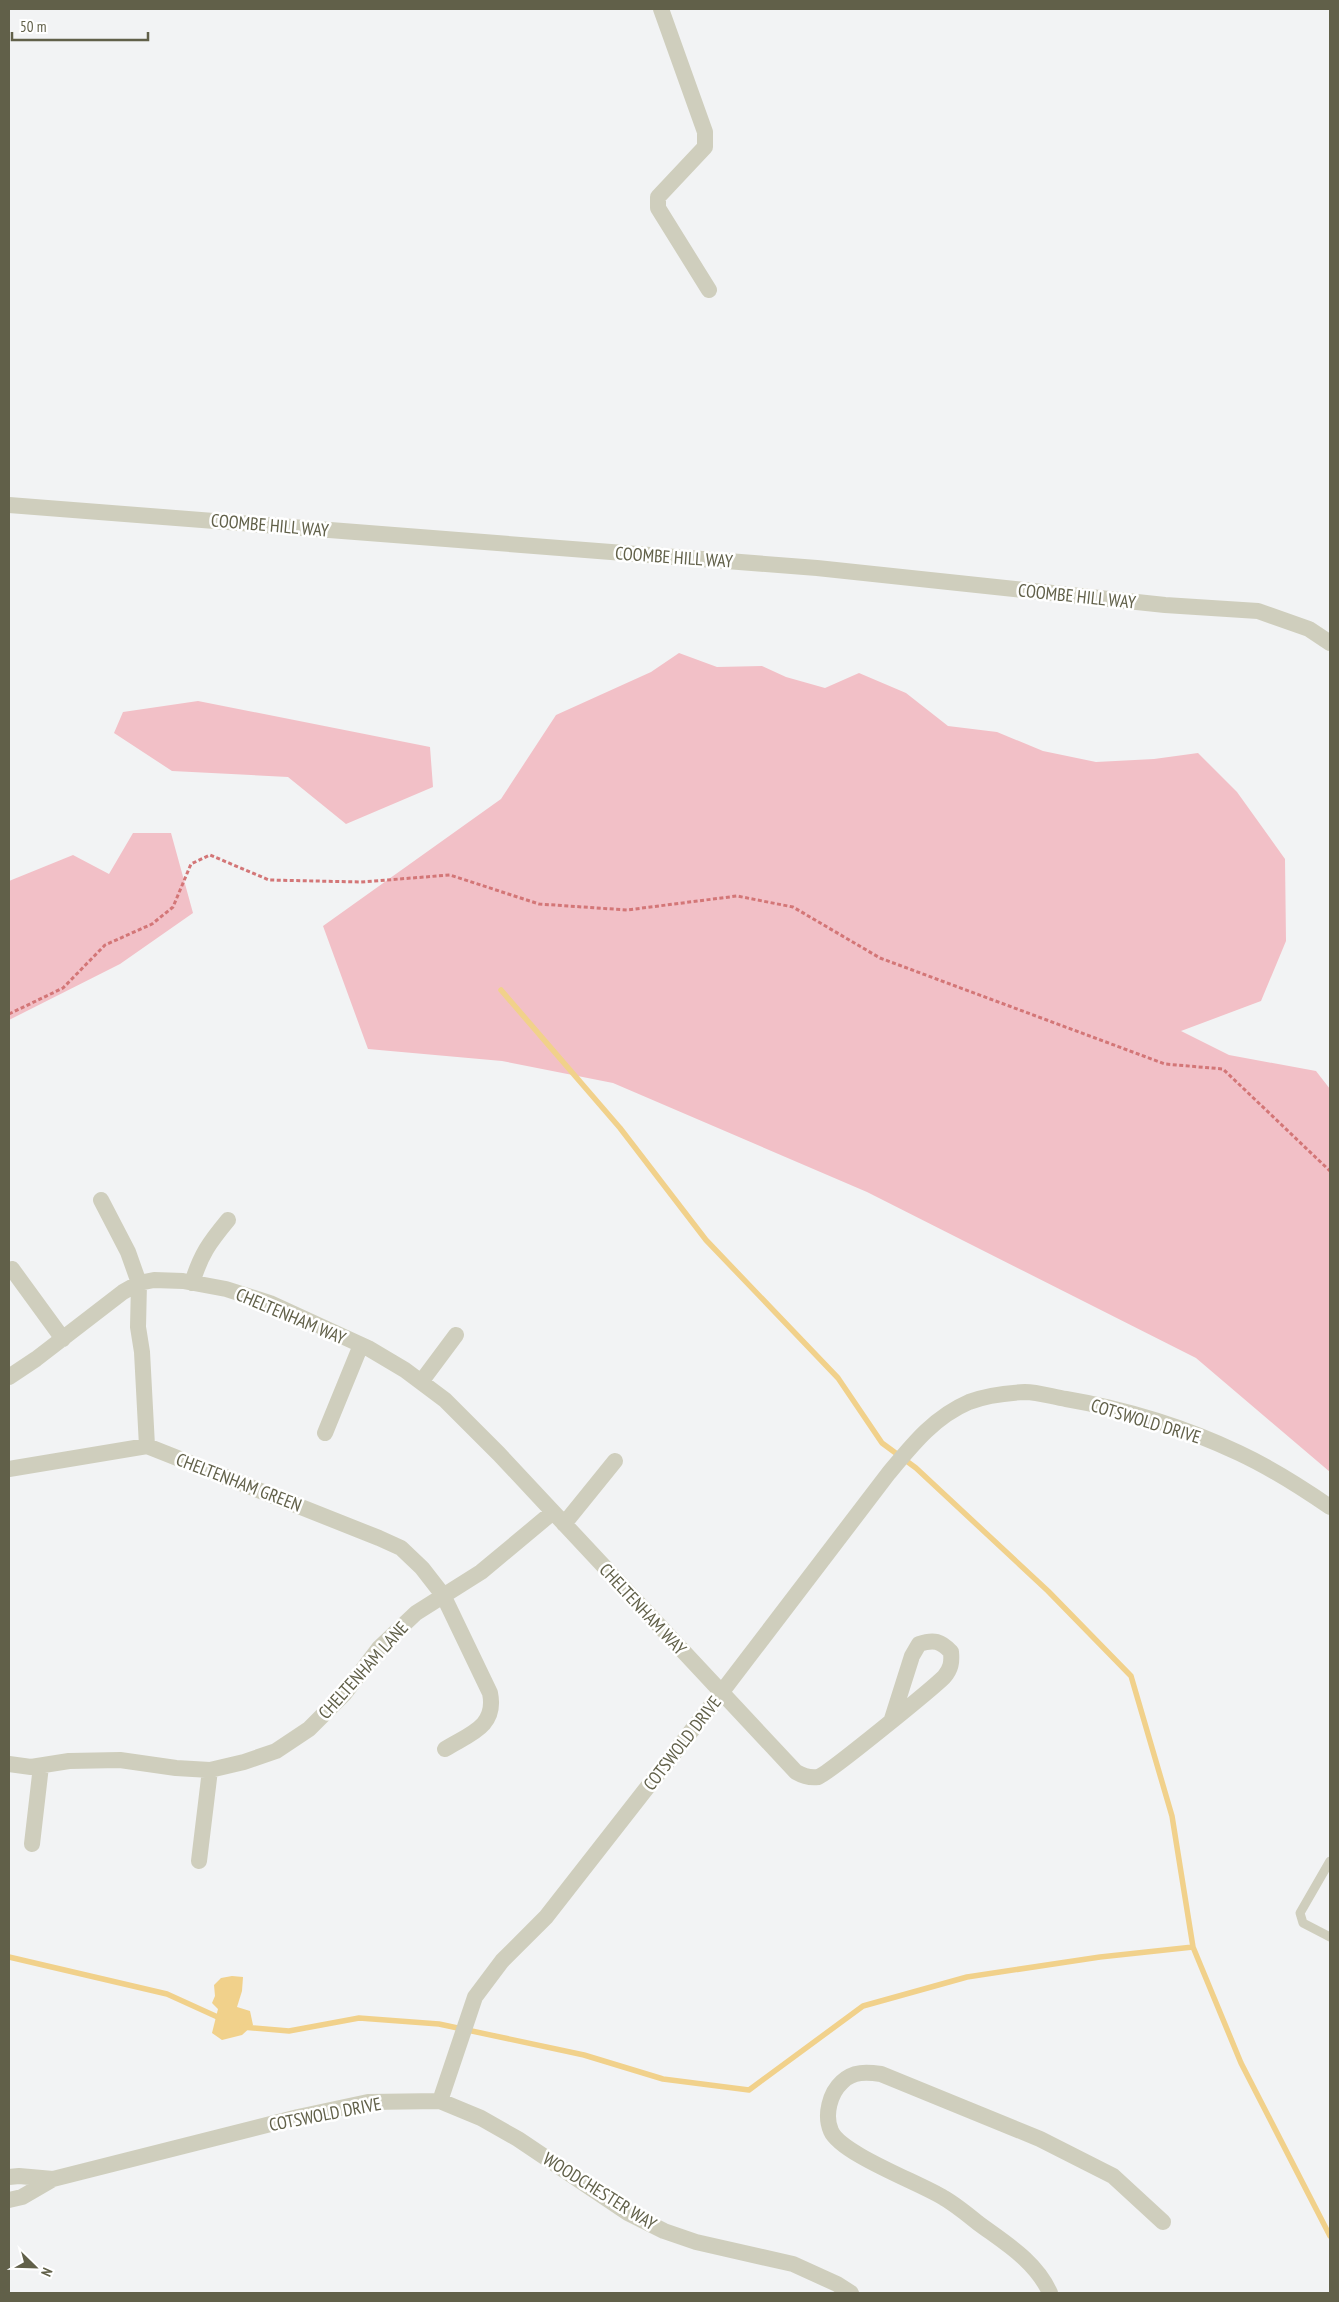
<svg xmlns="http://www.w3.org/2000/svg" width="1339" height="2302" viewBox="0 0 1339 2302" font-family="'PT Sans Narrow',sans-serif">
  <rect width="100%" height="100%" fill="#f2f3f4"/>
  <path fill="#f2c0c7" d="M679,653L717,667L762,666L786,677L825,688L859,673L906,693L948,726L997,732L1043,751L1096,762L1154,759L1198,753L1237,792L1285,859L1286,941L1261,1001L1181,1031L1229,1055L1316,1071L1330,1089V1472L1196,1358L867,1192L613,1083L502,1061L368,1049L323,926L501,799L556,715L651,672Z
    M198,701L430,747L433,787L346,824L288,777L172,771L114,733L123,712Z
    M133,833H171L193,913L120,964L9,1020V881L73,855L109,874Z"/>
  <path fill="#f1d18b" d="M232,1976L243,1977L242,1991L237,2007L250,2011L253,2025L242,2035L222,2040L212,2033L218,2009L212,2003L215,1996L214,1985L221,1978Z"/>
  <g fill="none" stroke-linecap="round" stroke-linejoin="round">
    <path stroke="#f1d18b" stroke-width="5.5" d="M501,990L620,1128L706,1240L838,1378L882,1443L916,1468L1048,1591L1131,1676L1172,1816L1193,1947L1241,2063L1330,2236
      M9,1957L167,1994L222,2019
      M242,2027L289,2031L359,2018L439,2024L584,2055L663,2079L749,2090L863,2006L967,1977L1100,1957L1193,1947"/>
    <path stroke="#d37677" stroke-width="3" stroke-dasharray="4 2.5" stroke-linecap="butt" d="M9,1014L63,988L105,945L152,924L173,907L191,864L210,855L269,880L361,882L450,875L539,904L627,910L737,896L793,907L880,958L1165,1064L1223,1069L1330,1171"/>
    <path stroke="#cfcebd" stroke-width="9" d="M1330,1861L1300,1913L1303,1923L1330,1937"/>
    <path stroke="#cfcebd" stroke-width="16" d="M661,9L705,132V147L658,197V208L709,290
      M9,505L817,568L1165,605L1258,611L1309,629L1330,643
      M101,1200L128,1252L139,1283L138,1327L142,1352L147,1446
      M12,1269L63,1339
      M192,1283C201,1254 209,1243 228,1220
      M9,1377L36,1359L123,1292L139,1283L154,1280L183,1281L226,1289L270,1303L368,1348L405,1370L445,1400L499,1454L796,1772C803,1776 811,1778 818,1777C828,1774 933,1688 944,1677C951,1669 952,1662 951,1652C941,1641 934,1639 919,1644L912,1656L892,1719
      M421,1382L456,1335
      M325,1433L361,1345
      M9,1469L147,1446L379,1538L401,1548L422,1568L443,1595L490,1693C497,1727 469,1734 445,1749
      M564,1524L615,1461
      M9,1764L31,1767L69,1761L120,1760L176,1768L210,1770L244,1762L276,1751L309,1729L345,1693L379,1648L416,1613L481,1572L553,1512
      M32,1844L41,1766
      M199,1861L210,1770
      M440,2101L475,1997L502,1961L546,1917L721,1693L888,1474C912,1445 934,1417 969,1402C987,1395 1006,1393 1025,1392C1038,1392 1053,1397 1066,1399C1125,1409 1184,1427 1239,1453C1271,1468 1301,1487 1330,1507
      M9,2177L19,2176L53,2179
      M9,2200L22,2197L53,2179L298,2117L368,2102L440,2101L481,2118L518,2139L628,2213L664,2231L696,2242L793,2264L837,2284L851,2293
      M1050,2293C1036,2261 1005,2243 978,2223C967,2214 956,2205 944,2198C920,2183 841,2154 831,2131C824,2115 830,2093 842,2082C853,2071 867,2072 881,2074L1040,2139L1113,2176L1163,2222"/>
  </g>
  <g text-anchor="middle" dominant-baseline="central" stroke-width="5" stroke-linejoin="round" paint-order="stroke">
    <g font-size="18" fill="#616049" stroke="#fff">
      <text transform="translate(270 525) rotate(5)">COOMBE HILL WAY</text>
      <text transform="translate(674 557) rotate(4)">COOMBE HILL WAY</text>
      <text transform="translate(1077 596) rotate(6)">COOMBE HILL WAY</text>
      <text transform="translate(291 1316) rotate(23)">CHELTENHAM WAY</text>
      <text transform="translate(1146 1421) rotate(17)">COTSWOLD DRIVE</text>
      <text transform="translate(239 1482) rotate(21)">CHELTENHAM GREEN</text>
      <text transform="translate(643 1609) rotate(47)">CHELTENHAM WAY</text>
      <text transform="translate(363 1670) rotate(-48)">CHELTENHAM LANE</text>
      <text transform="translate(682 1743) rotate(-52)">COTSWOLD DRIVE</text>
      <text transform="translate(325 2114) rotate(-11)">COTSWOLD DRIVE</text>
      <text transform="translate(600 2191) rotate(32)">WOODCHESTER WAY</text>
    </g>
  </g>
  <rect width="1339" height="2302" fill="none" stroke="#616049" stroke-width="20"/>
  <g transform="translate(35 2267) rotate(113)" stroke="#ffffff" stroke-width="4" paint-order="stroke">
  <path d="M0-4L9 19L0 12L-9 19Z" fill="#616049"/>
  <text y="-8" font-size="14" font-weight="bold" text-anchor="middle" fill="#616049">N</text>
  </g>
  <path d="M12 32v8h136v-8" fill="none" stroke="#616049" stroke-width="2.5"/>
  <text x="20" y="32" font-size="15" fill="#616049" stroke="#ffffff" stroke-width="4" paint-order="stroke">50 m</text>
</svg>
